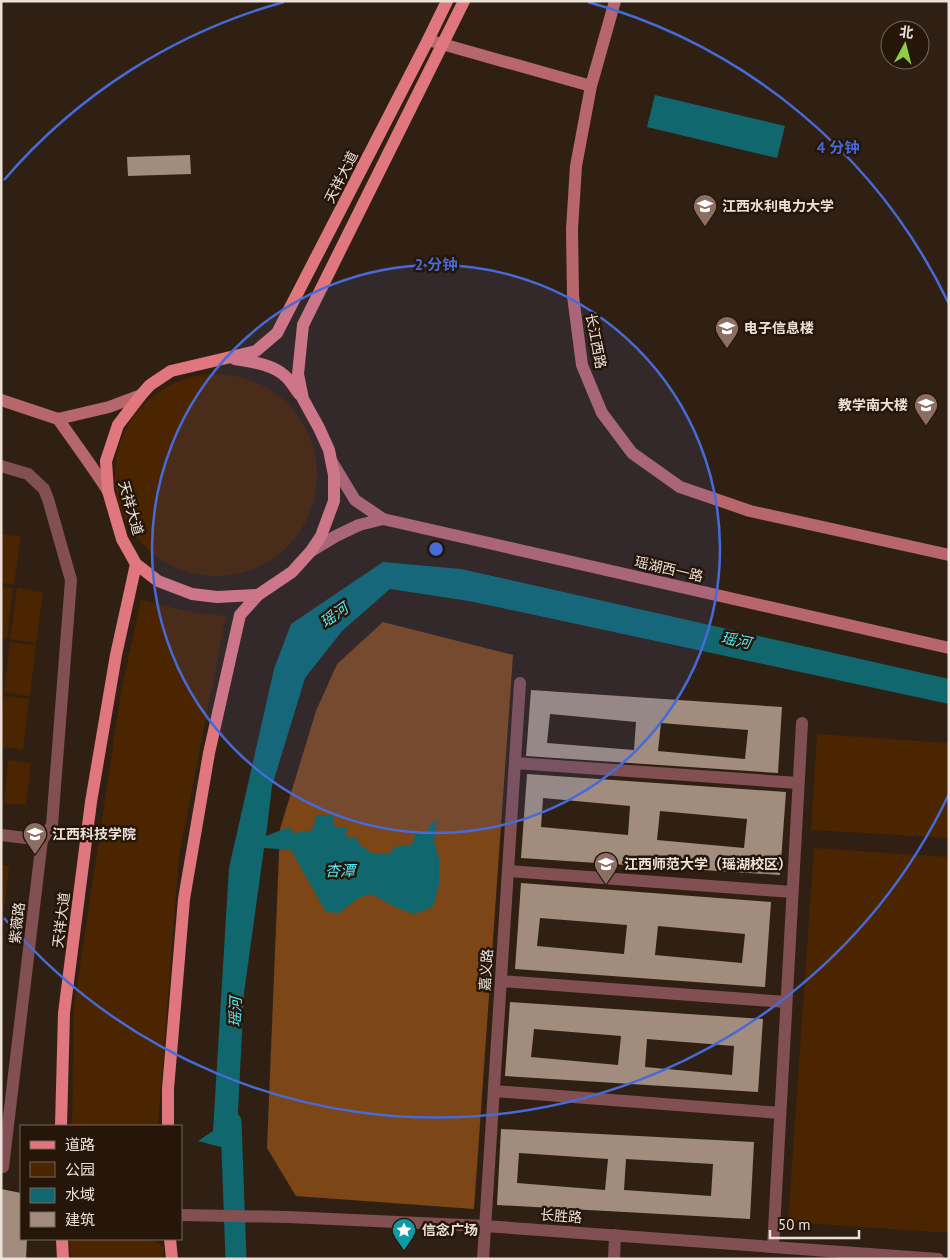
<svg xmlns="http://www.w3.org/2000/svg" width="950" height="1260" viewBox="0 0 950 1260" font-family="'PT Sans','Noto Sans SC',sans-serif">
  <rect width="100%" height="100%" fill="#302013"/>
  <path fill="#4b2400" d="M115 475a101 101 0 1 1 202 0a101 101 0 1 1-202 0Z
    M1,534L21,536L14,584L1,583Z
    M1,587L13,588L7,639L1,638Z
    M17,588L43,592L36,643L10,639Z
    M141,600L191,612L226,616L179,856L158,1126H72L74,1007L121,692Z
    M10,642L36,645L30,696L4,692Z
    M4,696L29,699L23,750L1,747V714Z
    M817,734L949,743V838L811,830Z
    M8,760L31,763L26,805L4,803Z
    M814,848L949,857V1233L788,1222Z
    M1,865L9,866L1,937Z
    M69,1239H152L163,1247L164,1259H70Z"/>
  <path fill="#7c4617" d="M383,622L513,655L474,1209L296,1196L267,1148L280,829L316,711L337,664Z"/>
  <path fill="#11676e" d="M655,95L785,126L777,158L647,127Z
    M383,562L461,569L949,679V704L469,601L390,589L342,631L305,678L272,786L266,836L289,827L294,833L313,830L316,815L333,816V826L347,828L346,838L357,837L359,844L373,854L390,853L395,847L413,844L415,833L426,834L430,825L437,820L434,842L439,858V884L433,907L414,914L395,907L371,894L358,898L339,913L326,912L291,850L264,848L244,993L236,1151L198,1141L213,1131L229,868L274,669L291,624Z"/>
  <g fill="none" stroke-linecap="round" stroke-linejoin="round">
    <path stroke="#11676e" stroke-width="21" d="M231,1122L236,1259"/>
  </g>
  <path fill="#a18c7d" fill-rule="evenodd" d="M190,155L191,174L128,176L127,157Z
    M531,690L782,707L778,773L526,756ZM550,714L636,722L634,750L547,743ZM661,723L748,730L745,759L658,751Z
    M527,774L786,792L780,875L521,858ZM543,798L630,806L628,835L541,827ZM660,811L747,819L744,848L657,840Z
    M521,883L771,902L765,987L515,969ZM540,918L627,925L624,954L537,946ZM658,926L745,934L742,963L655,955Z
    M510,1002L763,1019L758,1092L505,1076ZM534,1029L621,1036L618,1065L531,1057ZM647,1039L734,1046L732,1075L645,1067Z
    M501,1129L754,1142L750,1219L497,1205ZM519,1153L608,1159L605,1190L517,1183ZM626,1159L713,1164L711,1196L624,1190Z
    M1,1189L21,1193V1239H27L26,1259H1Z"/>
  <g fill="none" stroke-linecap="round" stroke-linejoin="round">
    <path stroke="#824f52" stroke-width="12" d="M1,466L28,474L44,489L48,499L71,580L52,825L42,840
      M515,763L798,783
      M1,835L42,840L3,1167H1
      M508,871L792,892
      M501,981L786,1002
      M494,1091L780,1113
      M181,1215L288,1217L485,1226L938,1259
      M773,1247L802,723
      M483,1259L520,683
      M614,1259L615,1235"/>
    <path stroke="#b7666c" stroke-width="12" d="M428,40L591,86L576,166L572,229L573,296L582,365L602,413L632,453L680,487L750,511L949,555
      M591,86L615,1
      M1,400L58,419L109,407L141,395
      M58,419C75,443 92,466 108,491
      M383,519L949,648
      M311,551L336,536L359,525L383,519L355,500L332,462"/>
    <path stroke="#e0777f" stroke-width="12" d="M235,359C252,362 272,364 285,376C291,381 295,389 300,395
      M136,564L158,581L192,594L217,597L258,595
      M61,1126L64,1013L91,802L116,655L136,564L122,539L108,491L106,461L118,425L141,395L150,385L171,371L256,351L277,333L428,40L447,1
      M168,1126V1089L184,899L209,753L240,615L258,595L292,572L311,551L321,536L334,501V475L329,450L319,428L303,399L298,374L303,325L464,1
      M62,1239L63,1259
      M170,1239L172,1259"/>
  </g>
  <circle cx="436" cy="549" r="284" fill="#466bd8" fill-opacity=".12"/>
  <g fill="none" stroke="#466bd8" stroke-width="2.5">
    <circle cx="436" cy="549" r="284"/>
    <path d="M949 794A568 568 0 0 1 4 918M4 180A568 568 0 0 1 284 2M588 2A568 568 0 0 1 949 304"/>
  </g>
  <defs>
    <g id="university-pin" transform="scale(1.25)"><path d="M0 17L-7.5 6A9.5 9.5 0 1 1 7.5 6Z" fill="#8d6e63" stroke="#26160a"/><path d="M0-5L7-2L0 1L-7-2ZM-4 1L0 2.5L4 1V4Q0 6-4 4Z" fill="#fff"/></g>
    <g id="sight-pin" transform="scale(1.25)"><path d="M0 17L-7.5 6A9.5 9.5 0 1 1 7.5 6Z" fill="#0f9aa8" stroke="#26160a"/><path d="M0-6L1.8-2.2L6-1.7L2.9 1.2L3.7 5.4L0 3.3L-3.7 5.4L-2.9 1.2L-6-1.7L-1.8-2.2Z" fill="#fff"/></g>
  </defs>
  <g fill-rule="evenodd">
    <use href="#university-pin" x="705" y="206"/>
    <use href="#university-pin" x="727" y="328"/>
    <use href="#university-pin" x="926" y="405"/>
    <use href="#university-pin" x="35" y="834"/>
    <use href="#university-pin" x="606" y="864"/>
    <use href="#sight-pin" x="404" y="1230"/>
  </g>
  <g text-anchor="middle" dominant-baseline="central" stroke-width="5" stroke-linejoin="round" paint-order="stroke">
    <g font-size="14" fill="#ece1d9" stroke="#26160a">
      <text transform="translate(341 177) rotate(-63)">天祥大道</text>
      <text transform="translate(596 341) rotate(79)">长江西路</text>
      <text transform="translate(131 508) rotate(74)">天祥大道</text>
      <text transform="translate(669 569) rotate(13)">瑶湖西一路</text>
      <text transform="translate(61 920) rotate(-83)">天祥大道</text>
      <text transform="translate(17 923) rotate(-83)">紫薇路</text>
      <text transform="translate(486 970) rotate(-86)">嘉义路</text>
      <text transform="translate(561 1216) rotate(4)">长胜路</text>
    </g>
    <g font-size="14" font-weight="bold" fill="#ece1d9" stroke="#26160a" text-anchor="start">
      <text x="722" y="206">江西水利电力大学</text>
      <text x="744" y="328">电子信息楼</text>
      <text x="908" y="405" text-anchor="end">教学南大楼</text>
      <text x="52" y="834">江西科技学院</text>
      <text x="624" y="864">江西师范大学（瑶湖校区）</text>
      <text x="422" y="1230">信念广场</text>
    </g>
    <g font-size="15" font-style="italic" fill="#56eaf7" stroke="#26160a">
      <text transform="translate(334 615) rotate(-36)">瑶河</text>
      <text transform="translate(736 640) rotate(11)">瑶河</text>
      <text x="340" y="870">杏潭</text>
      <text transform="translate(235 1012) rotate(-88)">瑶河</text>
    </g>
  </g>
  <circle cx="436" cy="549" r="8" fill="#466bd8" stroke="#26160a" stroke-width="2.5"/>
  <g font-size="15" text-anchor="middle" font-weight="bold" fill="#466bd8" stroke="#26160a" stroke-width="5" stroke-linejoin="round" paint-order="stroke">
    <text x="838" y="153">4 分钟</text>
    <text x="436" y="270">2 分钟</text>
  </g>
  <rect width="950" height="1260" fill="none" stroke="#ece1d9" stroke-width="5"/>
  <rect x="20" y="1125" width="162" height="115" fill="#26160a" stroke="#75675d"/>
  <rect x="30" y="1141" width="25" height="8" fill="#e0777f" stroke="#75675d"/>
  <text x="65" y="1150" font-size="15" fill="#ece1d9">道路</text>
  <rect x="30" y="1162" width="25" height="15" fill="#4b2400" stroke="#75675d"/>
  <text x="65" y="1175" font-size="15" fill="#ece1d9">公园</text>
  <rect x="30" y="1188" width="25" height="15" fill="#11676e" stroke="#75675d"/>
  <text x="65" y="1200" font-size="15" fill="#ece1d9">水域</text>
  <rect x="30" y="1212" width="25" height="15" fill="#a18c7d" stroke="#75675d"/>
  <text x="65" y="1225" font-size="15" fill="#ece1d9">建筑</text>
  <g transform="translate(905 45) rotate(7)"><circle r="24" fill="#26160a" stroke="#75675d"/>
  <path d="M0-4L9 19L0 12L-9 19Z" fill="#8cce45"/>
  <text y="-8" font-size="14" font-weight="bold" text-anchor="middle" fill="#ece1d9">北</text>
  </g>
  <path d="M770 1230v8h89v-8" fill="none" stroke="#ece1d9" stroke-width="2.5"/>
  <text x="778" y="1230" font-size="15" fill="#ece1d9" stroke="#26160a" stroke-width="4" paint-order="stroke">50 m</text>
</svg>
